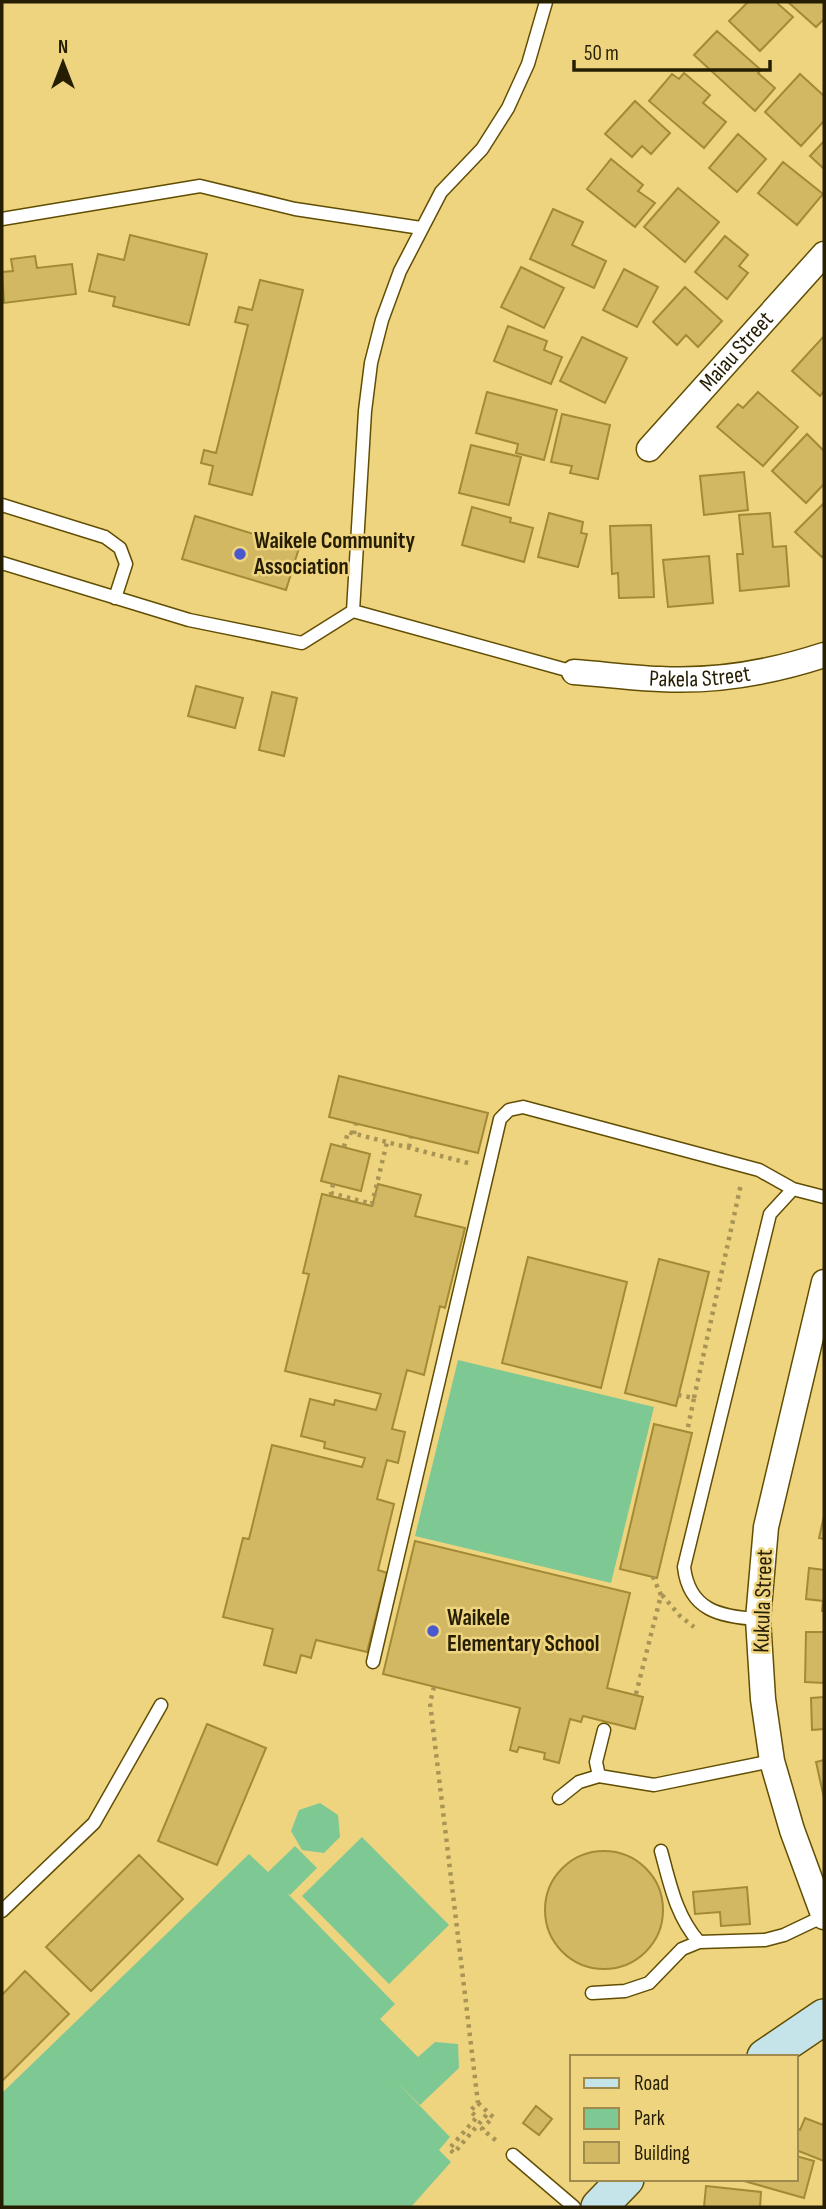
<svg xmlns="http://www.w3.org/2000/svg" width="826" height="2209" viewBox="0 0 826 2209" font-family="'Sofia Sans Condensed',sans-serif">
  <rect width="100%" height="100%" fill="#efd480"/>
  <path fill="#7ec894" d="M458,1360L654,1407L611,1583L415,1536Z
    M320,1803L338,1815L340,1837L324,1853L302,1850L291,1831L299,1810Z
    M362,1837L449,1925L389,1984L302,1896Z
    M295,1846L317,1868L290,1895L287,1893L395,2004L380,2019L418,2057L435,2042L458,2044L459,2068L420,2105L394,2079L450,2137L439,2150L451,2162L411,2207H2V2093L249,1854L268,1872Z"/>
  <path fill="#d2b863" stroke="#a38a34" stroke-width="2" d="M748,2H776L793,17L760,51L729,21Z
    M788,2H824V19L816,27Z
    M717,31L761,70L758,73L775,88L755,111L694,55Z
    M684,73L710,95L703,103L726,122L704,148L649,101L672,74L679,79Z
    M800,74L824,96V121L801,146L765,112Z
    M635,101L670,133L651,154L642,146L632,157L605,134Z
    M738,134L766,159L737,192L709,168Z
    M824,141V169L810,156Z
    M611,159L643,185L638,191L655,203L635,227L587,189Z
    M783,162L823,194L797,225L758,193Z
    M678,188L719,222L685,262L644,227Z
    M553,209L583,222L572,245L606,261L594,288L530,259Z
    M130,235L207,254L189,325L113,306L115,297L89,291L98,254L124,260Z
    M725,236L748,255L739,266L748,273L727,299L695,272Z
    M35,256L37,268L72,264L76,294L4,303L2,272L13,271L11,259Z
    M521,267L564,288L544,328L501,307Z
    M624,269L658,287L637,327L603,310Z
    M260,280L303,290L252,495L209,484L213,466L201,463L204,450L216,453L248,325L235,322L239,307L252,310Z
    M685,287L722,321L698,347L686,335L677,345L653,322Z
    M508,326L547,341L544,350L562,357L551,384L494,361Z
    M824,336V391L820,396L792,371Z
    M582,337L627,358L605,403L560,381Z
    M487,392L557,410L544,460L516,453L518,444L476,433Z
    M758,392L798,427L763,466L717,427L738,404L743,408Z
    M562,414L610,425L598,479L570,473L572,466L551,462Z
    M807,434L824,451V484L806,503L772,471Z
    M471,445L521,457L509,505L459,493Z
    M744,472L748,510L704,515L700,476Z
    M824,503V555L822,557L795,532Z
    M472,507L511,518L510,522L533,528L524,562L462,545Z
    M549,513L583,522L581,533L587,534L578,567L538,557Z
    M770,513L773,547L786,546L789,586L740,591L737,554H743L739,515Z
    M195,516L299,548L286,590L182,559Z
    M651,525L654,597L619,598L618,573L612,574L610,526Z
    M709,556L713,603L668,607L663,560Z
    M196,686L243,698L235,728L188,716Z
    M272,692L297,698L284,756L259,750Z
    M339,1076L488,1113L478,1153L329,1117Z
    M331,1144L370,1154L361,1191L321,1181Z
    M378,1184L421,1195L415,1216L465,1228L445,1308L440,1306L424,1375L407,1370L392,1429L405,1432L398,1463L387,1460L377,1499L394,1504L378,1570L387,1573L367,1652L316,1640L311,1658L301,1655L296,1673L264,1665L273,1629L223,1617L243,1538L249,1539L272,1445L362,1467L365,1458L324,1448L325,1442L301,1436L310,1399L334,1405L335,1400L376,1410L381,1394L285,1371L309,1274L303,1273L322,1194L372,1206Z
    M528,1257L627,1282L601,1388L502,1363Z
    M659,1259L709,1272L676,1406L625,1393Z
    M654,1424L692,1433L657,1578L620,1569Z
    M824,1516V1539L819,1538Z
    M415,1541L630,1593L607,1688L643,1697L635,1729L583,1716L581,1722L570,1719L559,1763L544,1759L545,1753L519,1747L517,1752L510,1750L520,1708L383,1674Z
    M809,1568L824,1570V1611H822L823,1601L806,1599Z
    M806,1632H824V1683L805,1682Z
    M824,1697V1729L812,1730L811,1698Z
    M207,1724L266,1748L217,1865L158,1841Z
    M824,1760V1798L816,1762Z
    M545 1910a59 59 0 1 1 118 0a59 59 0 1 1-118 0Z
    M139,1855L183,1899L91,1991L46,1947Z
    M747,1887L750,1924L721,1926L720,1912L695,1914L693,1892Z
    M25,1971L69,2014L2,2081V1995Z
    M536,2106L552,2119L539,2135L523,2123Z
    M805,2118L823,2125L824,2122V2161L796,2150V2128L800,2130Z
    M796,2156L814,2161L804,2198L737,2179H796Z
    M706,2186L761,2192L760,2207H704Z"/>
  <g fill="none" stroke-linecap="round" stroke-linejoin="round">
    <g stroke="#614e03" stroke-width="15">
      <path id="lane" d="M2,219L200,186L295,209L421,228
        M2,505L105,537L120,548L126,564L115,598
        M2,563L189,620L302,643L353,611L574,672
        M353,611L365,411L371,363L382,320L400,271L441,192L482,149L508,108L528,64L546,2
        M758,1619C720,1617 689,1610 684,1567L770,1214L793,1189L824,1197
        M373,1662L500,1119L509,1110L523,1107L759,1170L793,1189
        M599,1776L596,1762L604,1730
        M559,1798L579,1782L599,1776L654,1785L772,1761
        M661,1851C670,1884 676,1916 699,1942
        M2,1911L94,1823L161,1705
        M592,1993L625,1991L649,1983L682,1949L699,1942L765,1940L784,1935L824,1916
        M513,2155L574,2207"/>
    </g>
    <g stroke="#614e03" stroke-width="27">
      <g id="street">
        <path id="s1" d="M649,449L824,254"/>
        <path id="s2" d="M574,672C603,674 631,678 660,679C715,682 772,672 824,655"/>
        <path d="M824,1282L766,1527L758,1619L763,1699L772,1761L792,1830L824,1917"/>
      </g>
    </g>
    <g stroke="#614e03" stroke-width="38">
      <path id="secondary" d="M765,2057L824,2017
        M599,2207L626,2179"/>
    </g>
    <path stroke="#a89454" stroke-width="4.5" stroke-dasharray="3.5 5" stroke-linecap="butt" d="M354,1134L356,1124
      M344,1147L348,1132L472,1164
      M409,1147L411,1137
      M333,1184L331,1193L372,1204L387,1142
      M678,1395L694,1398L687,1432
      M694,1398L741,1184
      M662,1595L680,1616L694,1627
      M434,1687L430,1703L478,2103L470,2111L477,2117L449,2149L454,2153L488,2113
      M636,1694L661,1595L653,1577
      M478,2103L493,2117L482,2129L499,2143"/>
    <use href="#lane" stroke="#fff" stroke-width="12"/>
    <use href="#street" stroke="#fff" stroke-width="24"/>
    <use href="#secondary" stroke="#c5e4ea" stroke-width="35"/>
  </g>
  <g fill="#4958cd" stroke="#efd480" stroke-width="2.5">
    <circle cx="240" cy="554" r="7"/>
    <circle cx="433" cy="1631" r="7"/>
  </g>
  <g text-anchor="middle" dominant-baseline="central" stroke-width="5" stroke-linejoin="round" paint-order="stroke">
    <g font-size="23" fill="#261e03" stroke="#efd480">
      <text stroke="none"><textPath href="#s1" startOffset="131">Maiau Street</textPath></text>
      <text stroke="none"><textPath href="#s2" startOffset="126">Pakela Street</textPath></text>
      <text transform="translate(763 1601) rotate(-88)">Kukula Street</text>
    </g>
    <g font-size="23" font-weight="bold" fill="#261e03" stroke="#efd480" text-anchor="start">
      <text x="254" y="541">Waikele Community<tspan x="254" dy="26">Association</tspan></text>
      <text x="447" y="1618">Waikele<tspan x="447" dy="26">Elementary School</tspan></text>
    </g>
  </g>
  <rect width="826" height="2209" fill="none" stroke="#261e03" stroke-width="7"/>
  <rect x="570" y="2055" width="228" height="126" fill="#efd480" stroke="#9f8b4e" stroke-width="2"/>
  <rect x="584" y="2078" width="35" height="10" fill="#c5e4ea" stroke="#9f8b4e" stroke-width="2"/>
  <text x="634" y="2090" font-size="21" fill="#261e03">Road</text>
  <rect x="584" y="2108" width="35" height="21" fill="#7ec894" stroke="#9f8b4e" stroke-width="2"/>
  <text x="634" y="2125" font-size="21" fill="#261e03">Park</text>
  <rect x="584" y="2142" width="35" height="21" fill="#d2b863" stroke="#9f8b4e" stroke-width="2"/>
  <text x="634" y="2160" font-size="21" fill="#261e03">Building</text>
  <g transform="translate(63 63)" stroke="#efd480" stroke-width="5" paint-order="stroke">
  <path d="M0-5L12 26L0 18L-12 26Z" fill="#261e03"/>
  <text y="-10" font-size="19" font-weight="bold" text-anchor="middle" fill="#261e03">N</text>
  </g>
  <path d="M574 60v10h196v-10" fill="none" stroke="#261e03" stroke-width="3.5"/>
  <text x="584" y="60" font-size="21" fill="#261e03" stroke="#efd480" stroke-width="5" paint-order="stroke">50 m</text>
</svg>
